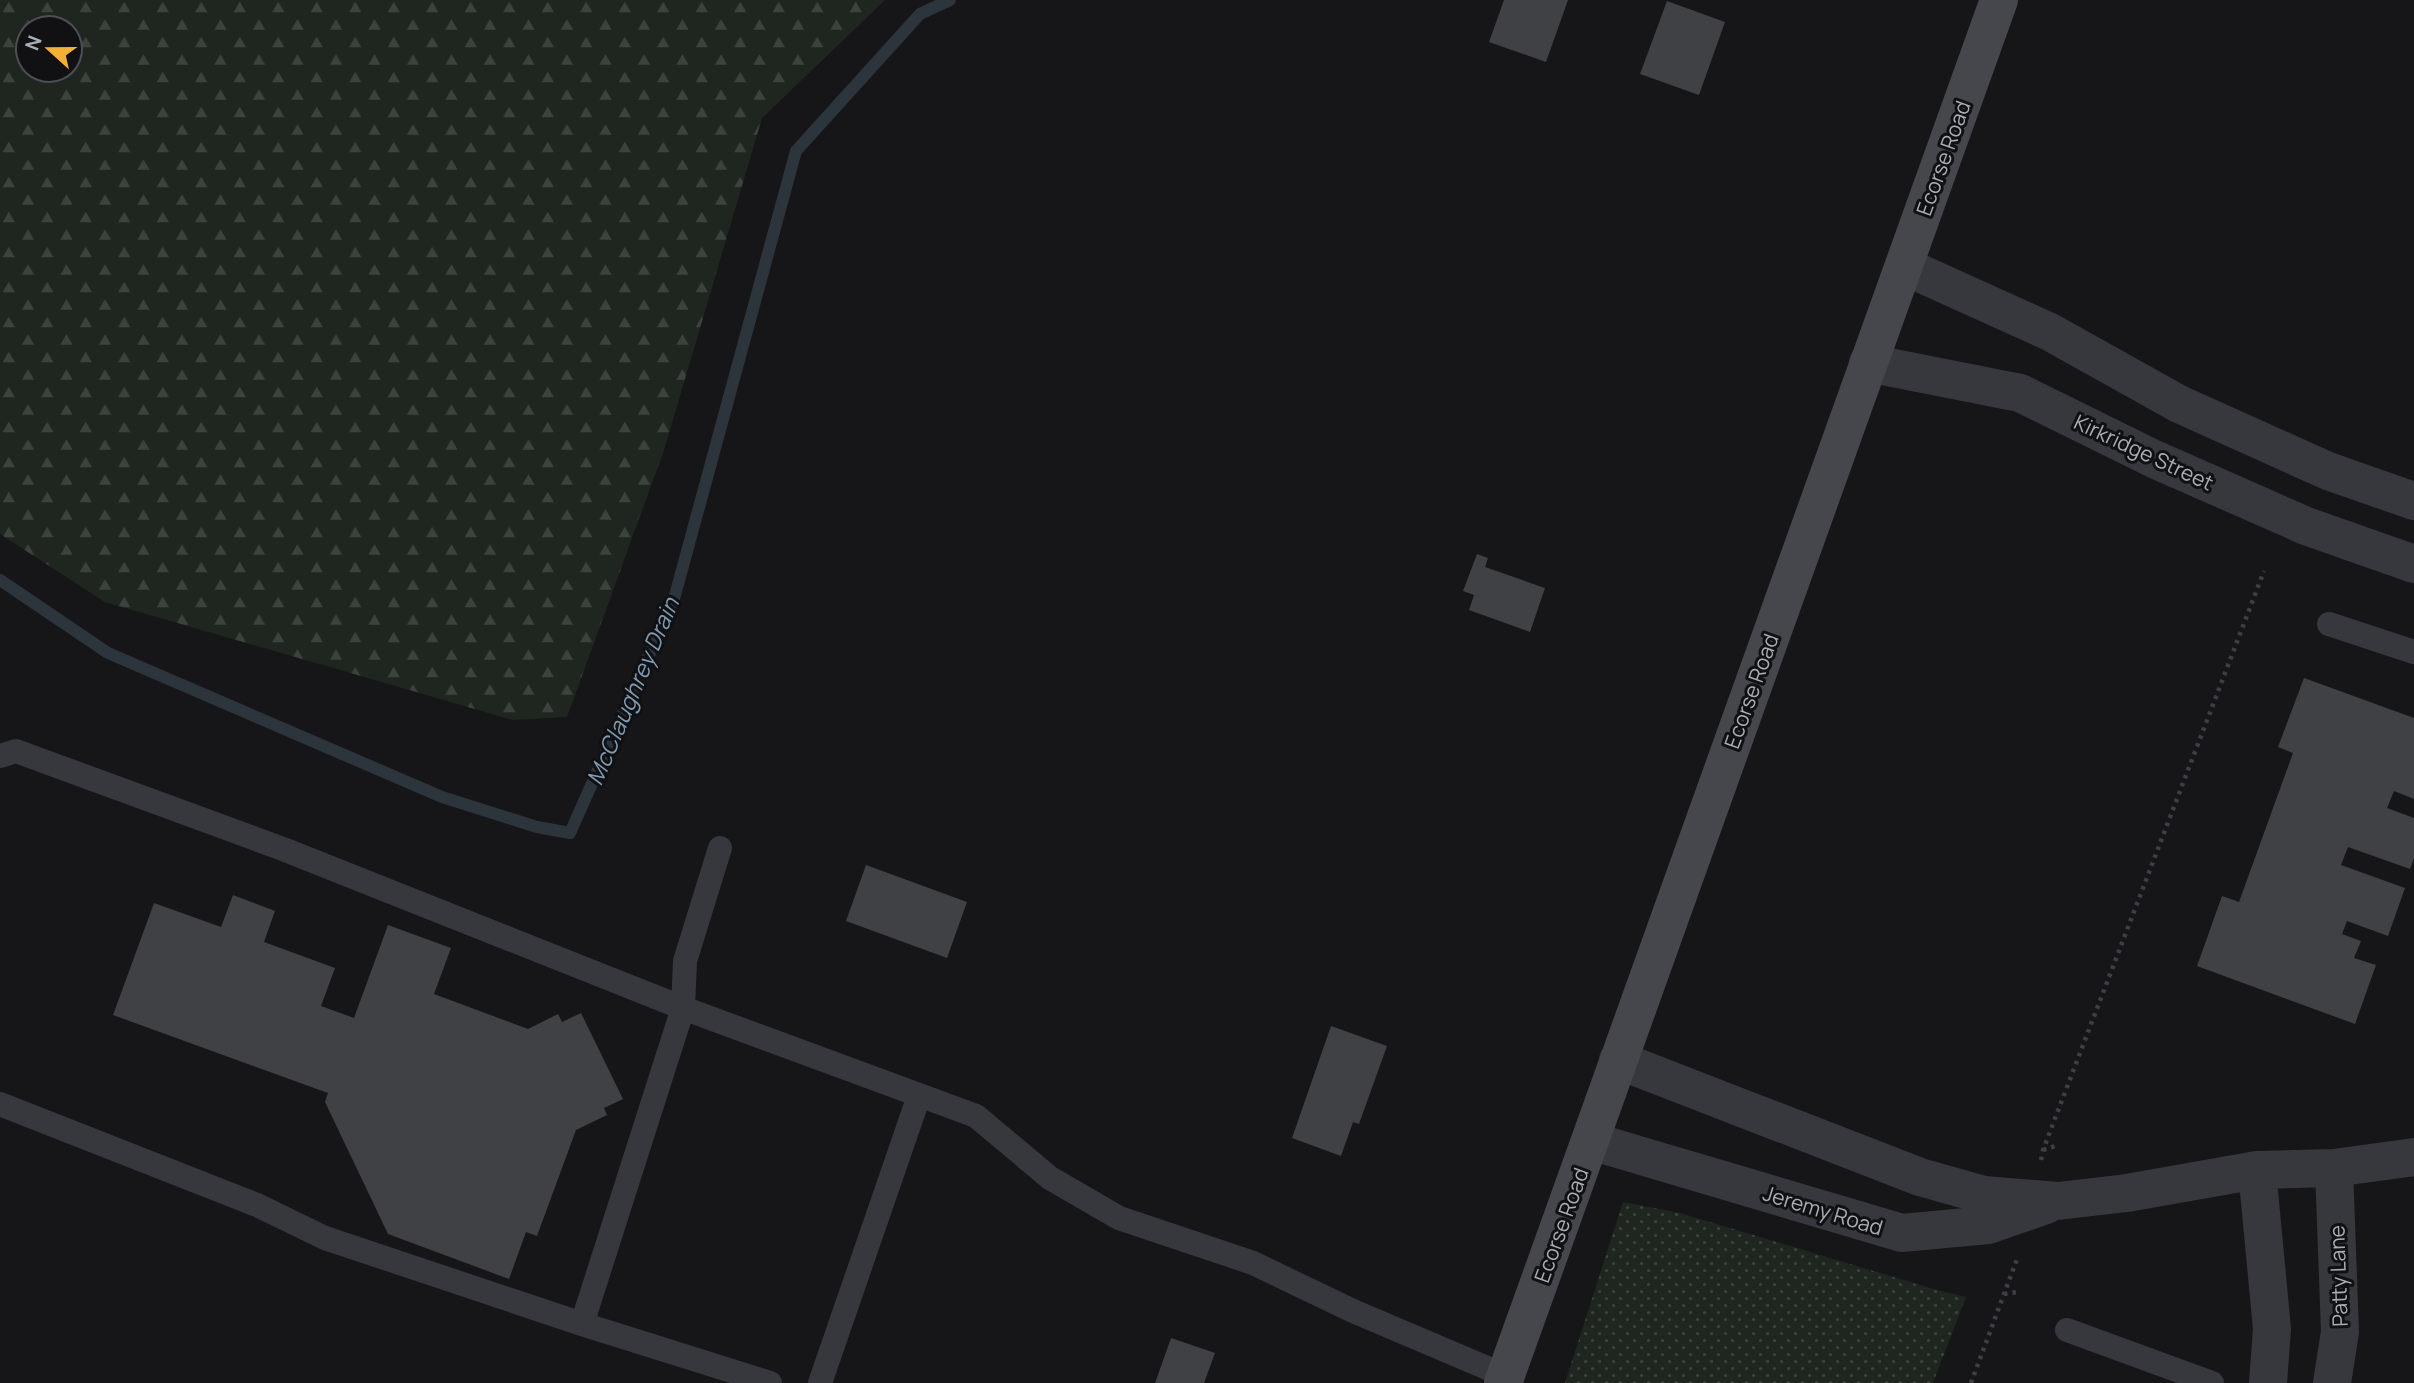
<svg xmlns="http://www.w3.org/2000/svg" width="2414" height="1383" viewBox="0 0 2414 1383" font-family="Manrope,sans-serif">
  <defs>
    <pattern id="grass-dots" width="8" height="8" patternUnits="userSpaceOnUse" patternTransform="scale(1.75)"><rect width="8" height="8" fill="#1e261f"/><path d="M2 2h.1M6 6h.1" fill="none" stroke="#3c433d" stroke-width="1.8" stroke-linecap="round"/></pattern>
    <pattern id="forest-firs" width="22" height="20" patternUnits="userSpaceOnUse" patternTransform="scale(1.75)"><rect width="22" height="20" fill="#1e261f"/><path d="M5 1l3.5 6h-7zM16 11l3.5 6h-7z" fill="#3c433d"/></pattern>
  </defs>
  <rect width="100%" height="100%" fill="#161618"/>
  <path fill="url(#grass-dots)" d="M1623,1202L1680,1213L1937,1290L1966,1297L1933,1383H1565Z"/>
  <path fill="url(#forest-firs)" fill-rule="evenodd" d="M0,0H885L762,118L664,450L567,717L513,720L105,602L0,534ZM28,28H70V70H28Z"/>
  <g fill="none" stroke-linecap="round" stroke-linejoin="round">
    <path stroke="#2c353c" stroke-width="12" d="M0,580L108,653L442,797L537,827L570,833L674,599L796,151L920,14L950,0"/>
  </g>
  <path fill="#404145" d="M1504,0H1568L1546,62L1489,42Z
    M1667,1L1725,22L1699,95L1640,74Z
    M1477,554L1488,558L1485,567L1545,588L1530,632L1469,610L1474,595L1463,591Z
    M2304,678L2414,718V799L2394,791L2387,808L2414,818V858L2410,869L2348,847L2341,865L2405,888L2388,936L2347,921L2342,934L2361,941L2354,958L2376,965L2355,1024L2197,966L2222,896L2239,902L2293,753L2278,747Z
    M866,865L967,902L947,958L846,921Z
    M233,895L275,911L264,942L335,968L321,1006L354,1018L388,925L451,948L434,994L528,1029L558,1014L562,1022L581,1013L623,1099L604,1108L607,1115L576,1130L537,1236L526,1232L509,1279L388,1234L325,1102L328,1093L113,1015L154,903L221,927Z
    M1331,1026L1387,1046L1359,1124L1353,1122L1341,1156L1292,1138Z
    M1171,1338L1215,1353L1204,1383H1155Z"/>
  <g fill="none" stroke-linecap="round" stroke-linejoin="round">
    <path stroke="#3d3f44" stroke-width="4.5" stroke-dasharray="3.5 5" stroke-linecap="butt" d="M2043,1150L2059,1145
      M2041,1160L2043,1150L2264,571
      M2004,1294L2018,1292
      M1971,1383L2017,1259"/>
    <path stroke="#37383d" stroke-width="24" d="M2329,624L2414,652
      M0,756L16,751L283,849L683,1008L976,1116L1050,1178L1119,1218L1253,1263L1353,1311L1506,1376
      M0,1104L257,1205L325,1238L582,1324L770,1383
      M582,1324L683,1008L685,961L720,848
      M2067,1330L2212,1383
      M820,1383L919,1096"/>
    <path stroke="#37383d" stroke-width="38" d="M1904,266L2050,332L2179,404L2328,471L2414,501
      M1868,363L2020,393L2154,459L2306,526L2414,564
      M1618,1060L1920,1177L1984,1195L2058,1201L2127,1193L2257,1170L2334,1168L2414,1157
      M1591,1141L1902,1233L1988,1225L2046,1205
      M2257,1170L2272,1329L2268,1383
      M2332,1383L2340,1332L2334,1168"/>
    <path stroke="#45474d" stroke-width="38" d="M1503,1383L1999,0"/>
  </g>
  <g text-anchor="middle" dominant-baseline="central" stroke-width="6" stroke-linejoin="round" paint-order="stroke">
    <g font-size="21" fill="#a8adb8" stroke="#111113">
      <text transform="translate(1943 158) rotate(-70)">Ecorse Road</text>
      <text transform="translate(2144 452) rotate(25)">Kirkridge Street</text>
      <text transform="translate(1751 691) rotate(-70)">Ecorse Road</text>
      <text transform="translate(1823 1210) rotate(17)">Jeremy Road</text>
      <text transform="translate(1561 1225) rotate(-70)">Ecorse Road</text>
      <text transform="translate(2338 1276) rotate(-92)">Patty Lane</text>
    </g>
    <g font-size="23" font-style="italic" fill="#7f9bb3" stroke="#111113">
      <text transform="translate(632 691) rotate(-67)">McClaughrey Drain</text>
    </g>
  </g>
  <g transform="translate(49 49) rotate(291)"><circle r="33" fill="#111113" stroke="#4d4f55" stroke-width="2"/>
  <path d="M0-5L12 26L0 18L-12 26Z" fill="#f2b134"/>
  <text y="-10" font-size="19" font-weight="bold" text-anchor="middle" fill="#a8adb8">N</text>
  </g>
</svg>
